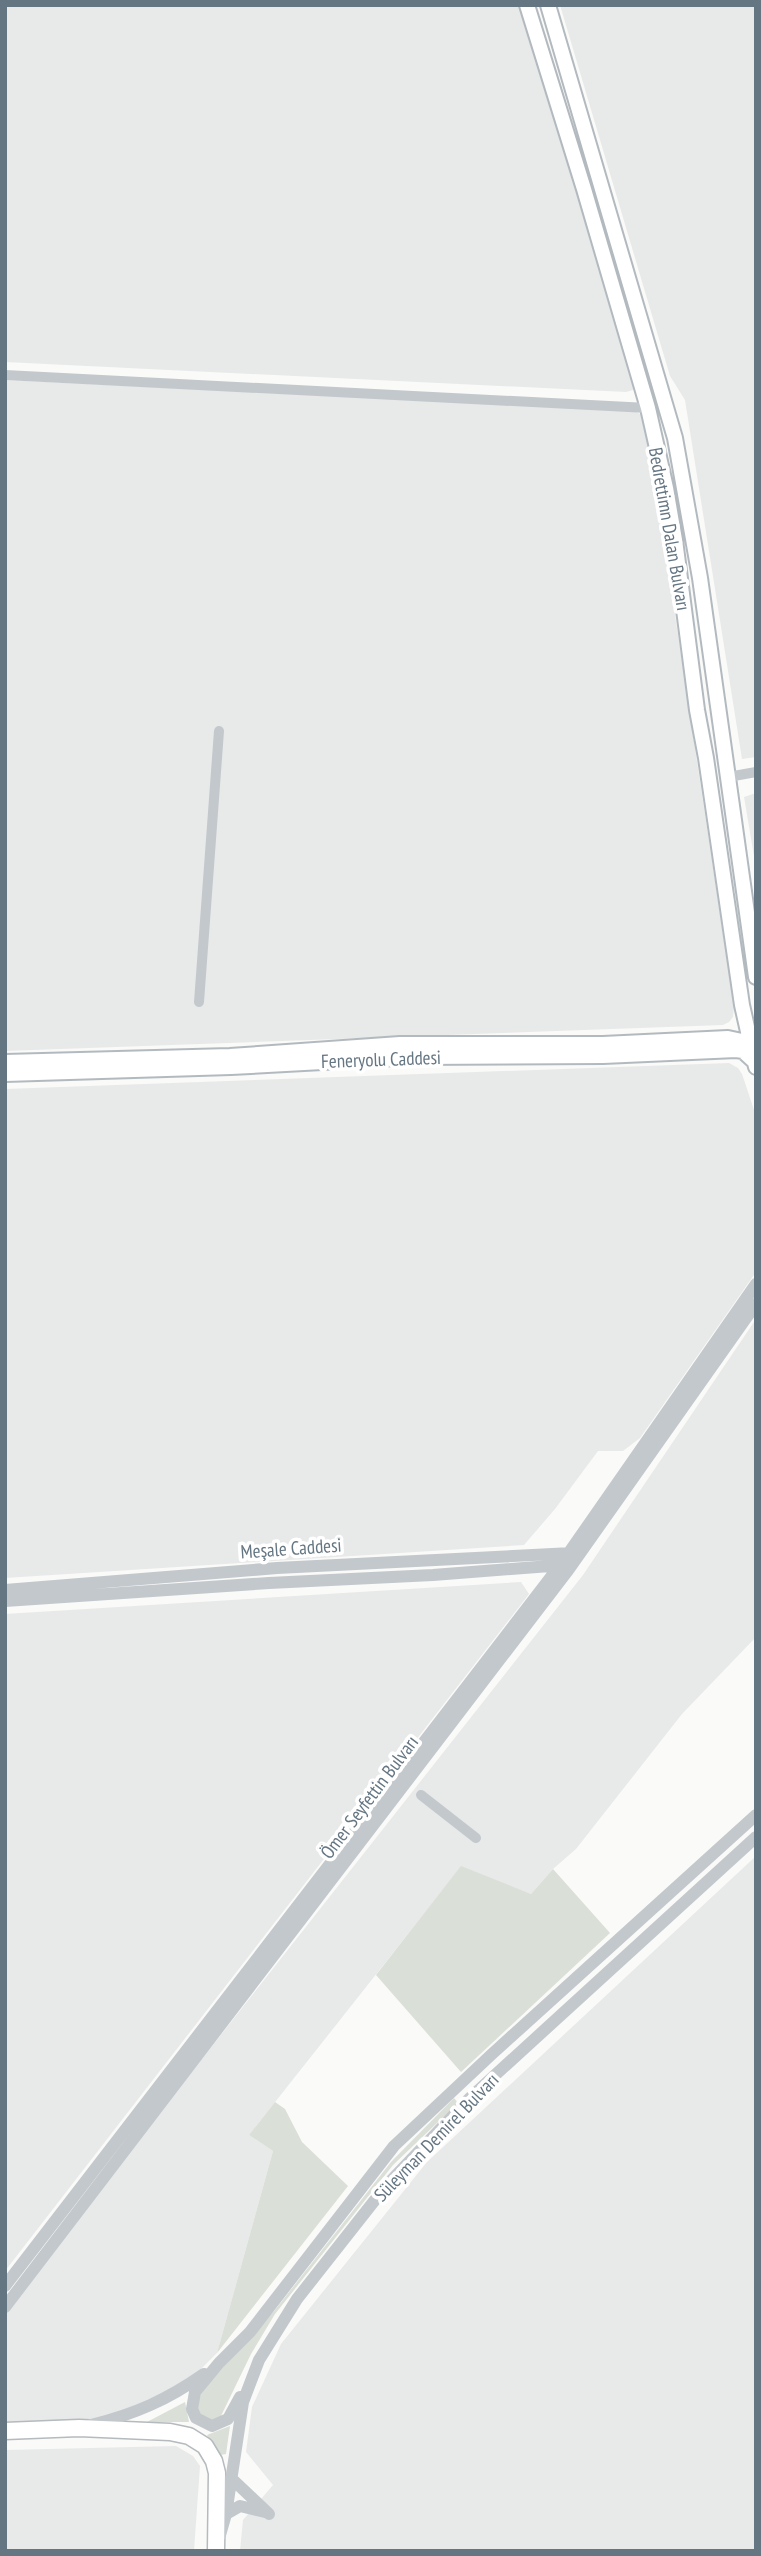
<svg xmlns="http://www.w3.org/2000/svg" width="761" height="2556" viewBox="0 0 761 2556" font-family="'PT Sans Narrow',sans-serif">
  <rect width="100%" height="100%" fill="#fafaf8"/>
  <path fill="#e8e9e9" d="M5,5H523L636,383L633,390L626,392L5,362Z
    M560,5H756V757L742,759L685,400L670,376Z
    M5,380L635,411L642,415L646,422L734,1007L733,1017L729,1022L723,1025L5,1051Z
    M756,793V868L744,797Z
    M729,1063L738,1068L742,1074L756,1116V1272L640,1438L623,1451H598L555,1509L524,1545L5,1578V1089Z
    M756,1319V1637L682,1714L576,1849L553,1869L531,1894L461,1867L249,2135L273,2151L217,2353L200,2370L155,2403L106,2423L5,2428V2314L183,2083L583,1575Z
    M521,1582L529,1594L5,2271V1614Z
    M756,1856V2551H240L243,2520L273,2485L246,2452L252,2407L281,2344L427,2162Z
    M176,2446L193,2456L200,2466L194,2551H5V2450Z"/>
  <path fill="#dadfd7" d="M461,1866L531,1894L553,1869L610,1933L461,2072L376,1975Z
    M454,2098L458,2103L393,2165L275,2314L251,2354L219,2420L212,2422L199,2415L196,2397L275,2310L391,2162Z
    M275,2102L285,2109L302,2142L348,2186L217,2353L273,2151L249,2135Z
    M185,2402L189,2422H147Z
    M230,2426L226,2454L220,2455L207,2435Z"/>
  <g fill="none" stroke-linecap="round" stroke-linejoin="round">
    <g stroke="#b3babf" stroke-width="18">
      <path id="secondary" d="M527,5L584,189L648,408L666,488L675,540L697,710L706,758L742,1005L756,1067
        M548,5L675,438L700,578L756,977
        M5,1062L230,1056L400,1044H603L728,1038L756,1044
        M5,1074L231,1067L414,1057L603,1056L736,1050L743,1051L754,1061"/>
    </g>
    <g stroke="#b5babe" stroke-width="19">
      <path id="primary" d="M5,2431L79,2428L170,2432L189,2436L205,2446L214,2461L217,2473L216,2551"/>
    </g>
    <path stroke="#c3c8cc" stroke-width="10" d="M5,375L648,408
      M728,777L756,772
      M199,1002L219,731
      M421,1795L476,1838"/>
    <path stroke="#c3c8cc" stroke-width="12" d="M5,1590L277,1568L572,1553
      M5,1601L269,1583L433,1575L563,1565
      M5,2286L561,1564L756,1284
      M5,2307L569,1569L756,1304
      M240,2397L228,2419L212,2426L196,2418L192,2409L195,2392L219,2363L250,2332L394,2146L492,2054L756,1815
      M91,2425C135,2414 167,2400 204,2374
      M231,2478L269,2514
      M226,2514L240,2506L265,2512
      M220,2535L226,2514L243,2402L259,2360L297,2299L386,2186L470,2098L756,1837"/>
    <use href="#secondary" stroke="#fff" stroke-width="14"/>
    <use href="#primary" stroke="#fff" stroke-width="16"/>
  </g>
  <g text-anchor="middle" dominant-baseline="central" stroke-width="7" stroke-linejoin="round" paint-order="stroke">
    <g font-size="19" fill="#657683" stroke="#fff">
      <text transform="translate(670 529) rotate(80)">Bedrettimn Dalan Bulvarı</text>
      <text transform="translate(381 1059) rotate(-2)">Feneryolu Caddesi</text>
      <text transform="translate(291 1548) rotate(-4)">Meşale Caddesi</text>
      <text transform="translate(369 1797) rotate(-53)">Ömer Seyfettin Bulvarı</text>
      <text transform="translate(436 2137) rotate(-46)">Süleyman Demirel Bulvarı</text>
    </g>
  </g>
  <rect width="761" height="2556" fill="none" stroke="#657683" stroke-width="14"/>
</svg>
